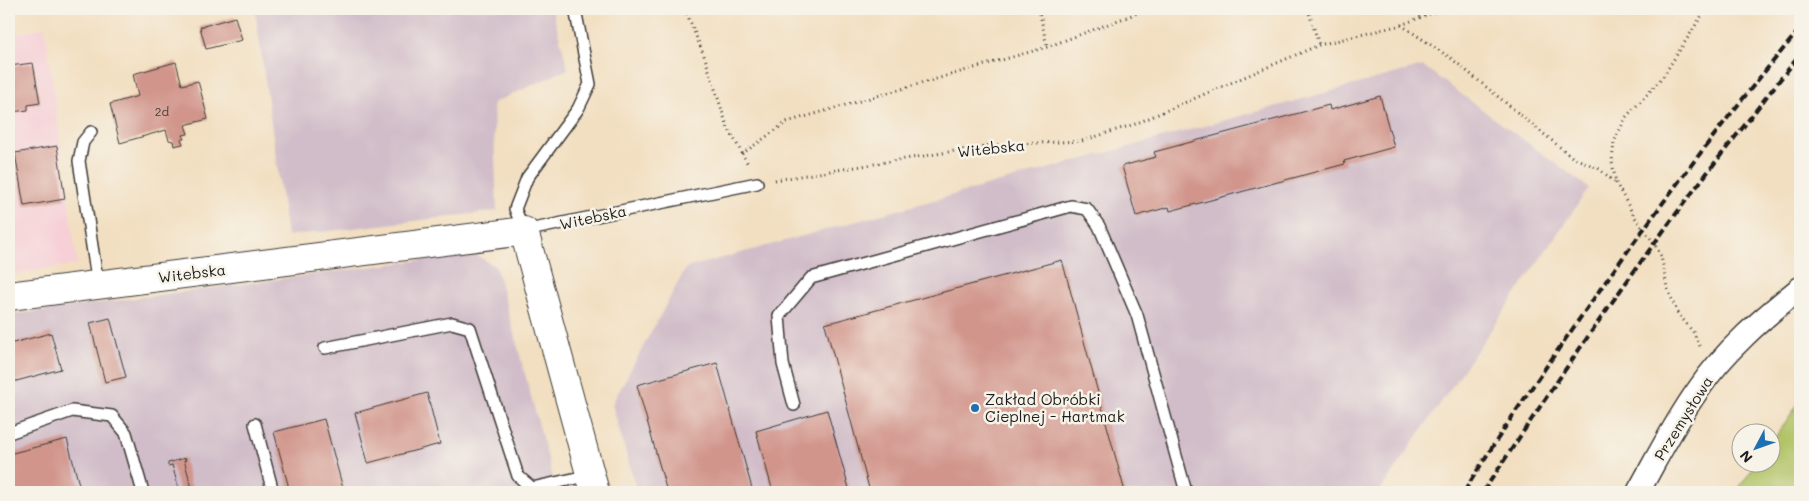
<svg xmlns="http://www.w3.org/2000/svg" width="1809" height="501" viewBox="0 0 1809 501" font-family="Mali,sans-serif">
  <rect width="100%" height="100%" fill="#f7f3e8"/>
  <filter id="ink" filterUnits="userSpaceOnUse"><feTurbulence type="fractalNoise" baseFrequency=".02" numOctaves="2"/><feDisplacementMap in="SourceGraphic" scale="10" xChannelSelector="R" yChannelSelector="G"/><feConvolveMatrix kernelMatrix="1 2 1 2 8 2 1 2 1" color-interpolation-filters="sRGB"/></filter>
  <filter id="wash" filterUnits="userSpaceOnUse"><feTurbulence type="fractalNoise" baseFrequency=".0096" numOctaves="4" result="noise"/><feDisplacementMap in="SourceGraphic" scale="20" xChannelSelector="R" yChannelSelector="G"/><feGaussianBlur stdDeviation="1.12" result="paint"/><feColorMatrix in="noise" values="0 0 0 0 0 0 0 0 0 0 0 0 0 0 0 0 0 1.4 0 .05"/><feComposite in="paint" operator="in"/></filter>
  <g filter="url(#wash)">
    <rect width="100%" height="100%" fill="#f2dfc1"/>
    <path fill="#f6cfd7" d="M45,27L77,264L9,275V36Z"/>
    <path fill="#d1bdc9" d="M255,9H552L568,69L493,103L497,211L287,236Z
      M1423,66L1589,188L1379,492H637L612,404L686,268Z
      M473,253L496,267L557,492H9V315Z"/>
    <path fill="#b1c366" stroke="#667041" d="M1800,401V489L1793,492H1736L1756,464H1772V442Z"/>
    <g id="blocks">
      <path fill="#d1958c" d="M235,17L242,40L206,49L200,27Z
        M176,62L182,85L198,81L208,119L185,125L188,134L183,135L184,139H181L183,144L174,146L173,141L169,140L166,130L120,143L110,104L138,96L133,74Z
        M33,63L40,103L28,105V110L11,112L10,107H9V66Z
        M1380,96L1394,147L1344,161L1345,164L1170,211L1169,207L1136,216L1122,166L1156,157L1154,152L1329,105L1330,110Z
        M57,146L65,199L24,206L15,153Z
        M1062,260L1125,492H870L825,324Z
        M110,318L126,377L105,382L90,323Z
        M51,333L61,369L9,383V344Z
        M717,363L753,492H667L637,385Z
        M427,393L440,444L368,463L355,413Z
        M827,410L850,492H773L756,431Z
        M324,419L344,492H290L274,432Z
        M67,439L81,492H9V454Z
        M185,458L186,460H184L193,492H180L172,465L168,466V463Z"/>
    </g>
  </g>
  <g filter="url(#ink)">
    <use href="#blocks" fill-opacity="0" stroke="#3c3935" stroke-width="1"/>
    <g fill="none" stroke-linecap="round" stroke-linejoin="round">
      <g stroke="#3c3935" stroke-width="14">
        <path id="service" d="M575,9L590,84L578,109L527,178L515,209L524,231L757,183
          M91,132L83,142L79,161L98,285
          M325,348L452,323L470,328L518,476L532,488L591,475
          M794,405L783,364L779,316L811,278L1071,206L1087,209L1099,226L1137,315L1186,492
          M255,424L273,492
          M9,433L72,411L112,416L126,433L143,492"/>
      </g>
      <g stroke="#3c3935" stroke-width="25">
        <path id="minor" d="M1638,492C1657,458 1675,422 1698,390C1725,350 1763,318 1800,288"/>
      </g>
      <g stroke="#3c3935" stroke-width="30">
        <path id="tertiary" d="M9,296L524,231L595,492"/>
      </g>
      <path stroke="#3c3935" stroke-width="3" stroke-dasharray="1 4" stroke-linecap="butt" d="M685,9L705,58L727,126L749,166
        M1039,9L1047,47
        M1308,9L1319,45
        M1401,25L1452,59L1572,157L1598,168L1616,183
        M742,154L787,122L1047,47L1148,9
        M775,180L992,145L1082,141L1135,124L1319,45L1401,25L1442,9
        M1700,346L1693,332L1677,312L1667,287L1661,256L1654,243L1634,216L1616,183L1612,162L1614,142L1626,117L1662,78L1706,9"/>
      <use href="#service" stroke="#fff" stroke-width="11"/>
      <use href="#minor" stroke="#fff" stroke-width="22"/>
      <use href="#tertiary" stroke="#fff" stroke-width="28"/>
      <path stroke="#1c1c1c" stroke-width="4" stroke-dasharray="8 4" stroke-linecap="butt" d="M1464,492C1506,423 1553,357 1599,291C1663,201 1729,113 1800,29
        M1483,492C1566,367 1650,243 1744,126C1762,102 1781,78 1800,55"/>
    </g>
  </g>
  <circle fill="#1f6fb2" stroke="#f7f3e8" stroke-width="2" cx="975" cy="408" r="5"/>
  <g text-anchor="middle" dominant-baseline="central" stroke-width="5" stroke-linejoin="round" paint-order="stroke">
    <g font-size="12" fill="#493a38">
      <text x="162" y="111">2d</text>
    </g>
    <g font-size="15" fill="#1c1c1c" stroke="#f7f3e8">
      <text transform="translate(991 148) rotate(-6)">Witebska</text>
      <text transform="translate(593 217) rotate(-12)">Witebska</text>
      <text transform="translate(192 273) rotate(-7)">Witebska</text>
      <text transform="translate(1683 418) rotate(-58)">Przemysłowa</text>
    </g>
    <g font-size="15" fill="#1c1c1c" stroke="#f7f3e8" text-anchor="start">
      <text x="985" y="399">Zakład Obróbki<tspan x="985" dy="17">Cieplnej - Hartmak</tspan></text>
    </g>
  </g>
  <rect width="1809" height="501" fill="none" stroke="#f7f3e8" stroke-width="30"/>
  <g transform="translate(1756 448) rotate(229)"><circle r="24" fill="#f7f3e8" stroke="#9f9d96"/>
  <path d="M0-4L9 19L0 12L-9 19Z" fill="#1f6fb2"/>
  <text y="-8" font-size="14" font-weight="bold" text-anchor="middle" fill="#1c1c1c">N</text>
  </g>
</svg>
